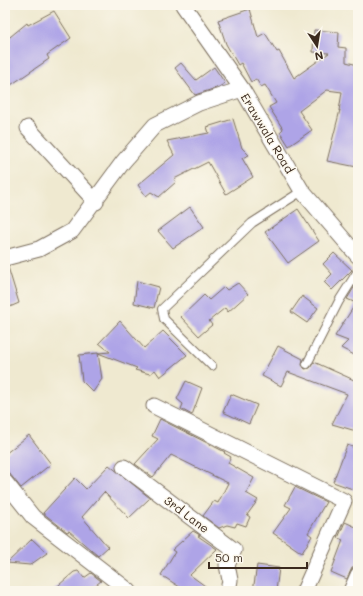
<svg xmlns="http://www.w3.org/2000/svg" width="363" height="596" viewBox="0 0 363 596" font-family="Mali,sans-serif">
  <rect width="100%" height="100%" fill="#fbf7ec"/>
  <filter id="ink" filterUnits="userSpaceOnUse"><feTurbulence type="fractalNoise" baseFrequency=".025" numOctaves="2"/><feDisplacementMap in="SourceGraphic" scale="8" xChannelSelector="R" yChannelSelector="G"/><feConvolveMatrix kernelMatrix="1 2 1 2 8 2 1 2 1" color-interpolation-filters="sRGB"/></filter>
  <filter id="wash" filterUnits="userSpaceOnUse"><feTurbulence type="fractalNoise" baseFrequency=".012" numOctaves="4" result="noise"/><feDisplacementMap in="SourceGraphic" scale="16" xChannelSelector="R" yChannelSelector="G"/><feGaussianBlur stdDeviation="0.9" result="paint"/><feColorMatrix in="noise" values="0 0 0 0 0 0 0 0 0 0 0 0 0 0 0 0 0 1.4 0 .05"/><feComposite in="paint" operator="in"/></filter>
  <g filter="url(#wash)">
    <rect width="100%" height="100%" fill="#efe9d0"/>
    <g id="blocks">
      <path fill="#aea4e7" d="M250,9L258,37L265,33L277,52L279,51L294,78L329,53L313,52L314,30L339,32L338,47L346,48V62L358,65L357,167L327,161L340,110L339,111L342,92L327,90L299,111L312,130L289,146L280,132L283,129L269,107L276,103L265,85L261,87L256,79L251,82L241,63L238,65L226,44L218,20Z
        M54,11L71,38L47,55L49,59L5,89V41L27,23L28,25Z
        M181,63L196,80L214,67L225,83L219,87L195,95L175,68Z
        M233,119L242,148L249,155L242,158L253,177L226,194L208,162L174,179L176,182L159,197L151,192L146,196L138,185L174,155L167,141L209,133L207,127Z
        M190,207L204,227L173,248L158,231Z
        M298,209L319,241L288,263L265,232Z
        M334,253L352,270L332,290L324,282L332,274L323,264Z
        M5,267H8L19,303L5,309Z
        M137,281L159,287L154,308L134,303Z
        M358,281V357L341,348L348,341L335,336L356,303L347,299Z
        M238,283L248,294L228,312L225,308L209,321L212,325L199,336L181,317L204,295L209,300L224,287L227,290Z
        M302,296L318,308L307,323L291,312Z
        M120,321L144,348L163,331L187,355L160,377L155,370L150,374L135,370L137,368L98,353L110,352L99,343Z
        M278,346L303,359L302,365L305,369L310,368L314,362L354,380L358,372V424L356,431L332,424L347,394L288,372L281,386L262,376Z
        M98,353L102,379L93,392L82,381L79,355Z
        M186,381L202,388L192,415L181,409L183,404L177,399Z
        M231,394L257,405L249,424L223,412Z
        M160,419L225,452L224,453L231,457L228,463L254,478L246,493L258,500L247,515L250,517L246,526L237,523L235,527L227,525L219,528L203,516L214,501L218,503L228,483L171,455L153,477L135,464L158,439L152,436Z
        M29,435L51,464L21,488L5,468V454Z
        M347,445L358,449V491L333,482Z
        M109,465L150,498L129,518L104,492L82,517L108,547L98,556L69,531L67,532L43,513L75,478L86,489Z
        M295,487L326,502L308,533L312,536L302,553L273,533L291,508L285,505Z
        M345,522L358,528V566L352,568L347,579L331,572L343,540L338,538Z
        M193,531L200,535L198,536L217,549L190,575L212,591H186L161,575L175,552L172,550Z
        M32,539L47,553L30,565L7,563Z
        M257,565L279,568L276,591H253Z
        M78,571L84,578L91,573L101,581L88,591H52L74,572Z"/>
    </g>
  </g>
  <g filter="url(#ink)">
    <use href="#blocks" fill-opacity="0" stroke="#7a6d5c" stroke-width="1"/>
    <g fill="none" stroke-linecap="round" stroke-linejoin="round">
      <g stroke="#7a6d5c" stroke-width="10">
        <path id="lane" d="M307,364L339,301L358,271
          M212,366L164,319L162,309L252,223L302,191"/>
      </g>
      <g stroke="#7a6d5c" stroke-width="17">
        <path id="street" d="M183,5L242,89L302,191L358,256
          M28,128L96,202
          M5,258L39,249L72,231L123,162L155,125L199,103L242,89
          M154,406L344,501L304,591
          M124,467L234,550L227,565L230,580L228,591
          M5,482L33,517L129,591
          M351,591L358,575"/>
      </g>
      <use href="#lane" stroke="#fff" stroke-width="8"/>
      <use href="#street" stroke="#fff" stroke-width="15"/>
    </g>
  </g>
  <g text-anchor="middle" dominant-baseline="central" stroke-width="3" stroke-linejoin="round" paint-order="stroke">
    <g font-size="12" fill="#3b2a1e" stroke="#fbf7ec">
      <text transform="translate(268 133) rotate(59)">Erawwala Road</text>
      <text transform="translate(187 514) rotate(37)">3rd Lane</text>
    </g>
  </g>
  <rect width="363" height="596" fill="none" stroke="#fbf7ec" stroke-width="20"/>
  <g transform="translate(317 46) rotate(168)" stroke="#fbf7ec" stroke-width="3" paint-order="stroke">
  <path d="M0-3L7 15L0 10L-7 15Z" fill="#3b2a1e"/>
  <text y="-6" font-size="11" font-weight="bold" text-anchor="middle" fill="#3b2a1e">N</text>
  </g>
  <path d="M209 562v6h98v-6" fill="none" stroke="#3b2a1e" stroke-width="2"/>
  <text x="215" y="562" font-size="12" fill="#3b2a1e" stroke="#fbf7ec" stroke-width="3" paint-order="stroke">50 m</text>
</svg>
